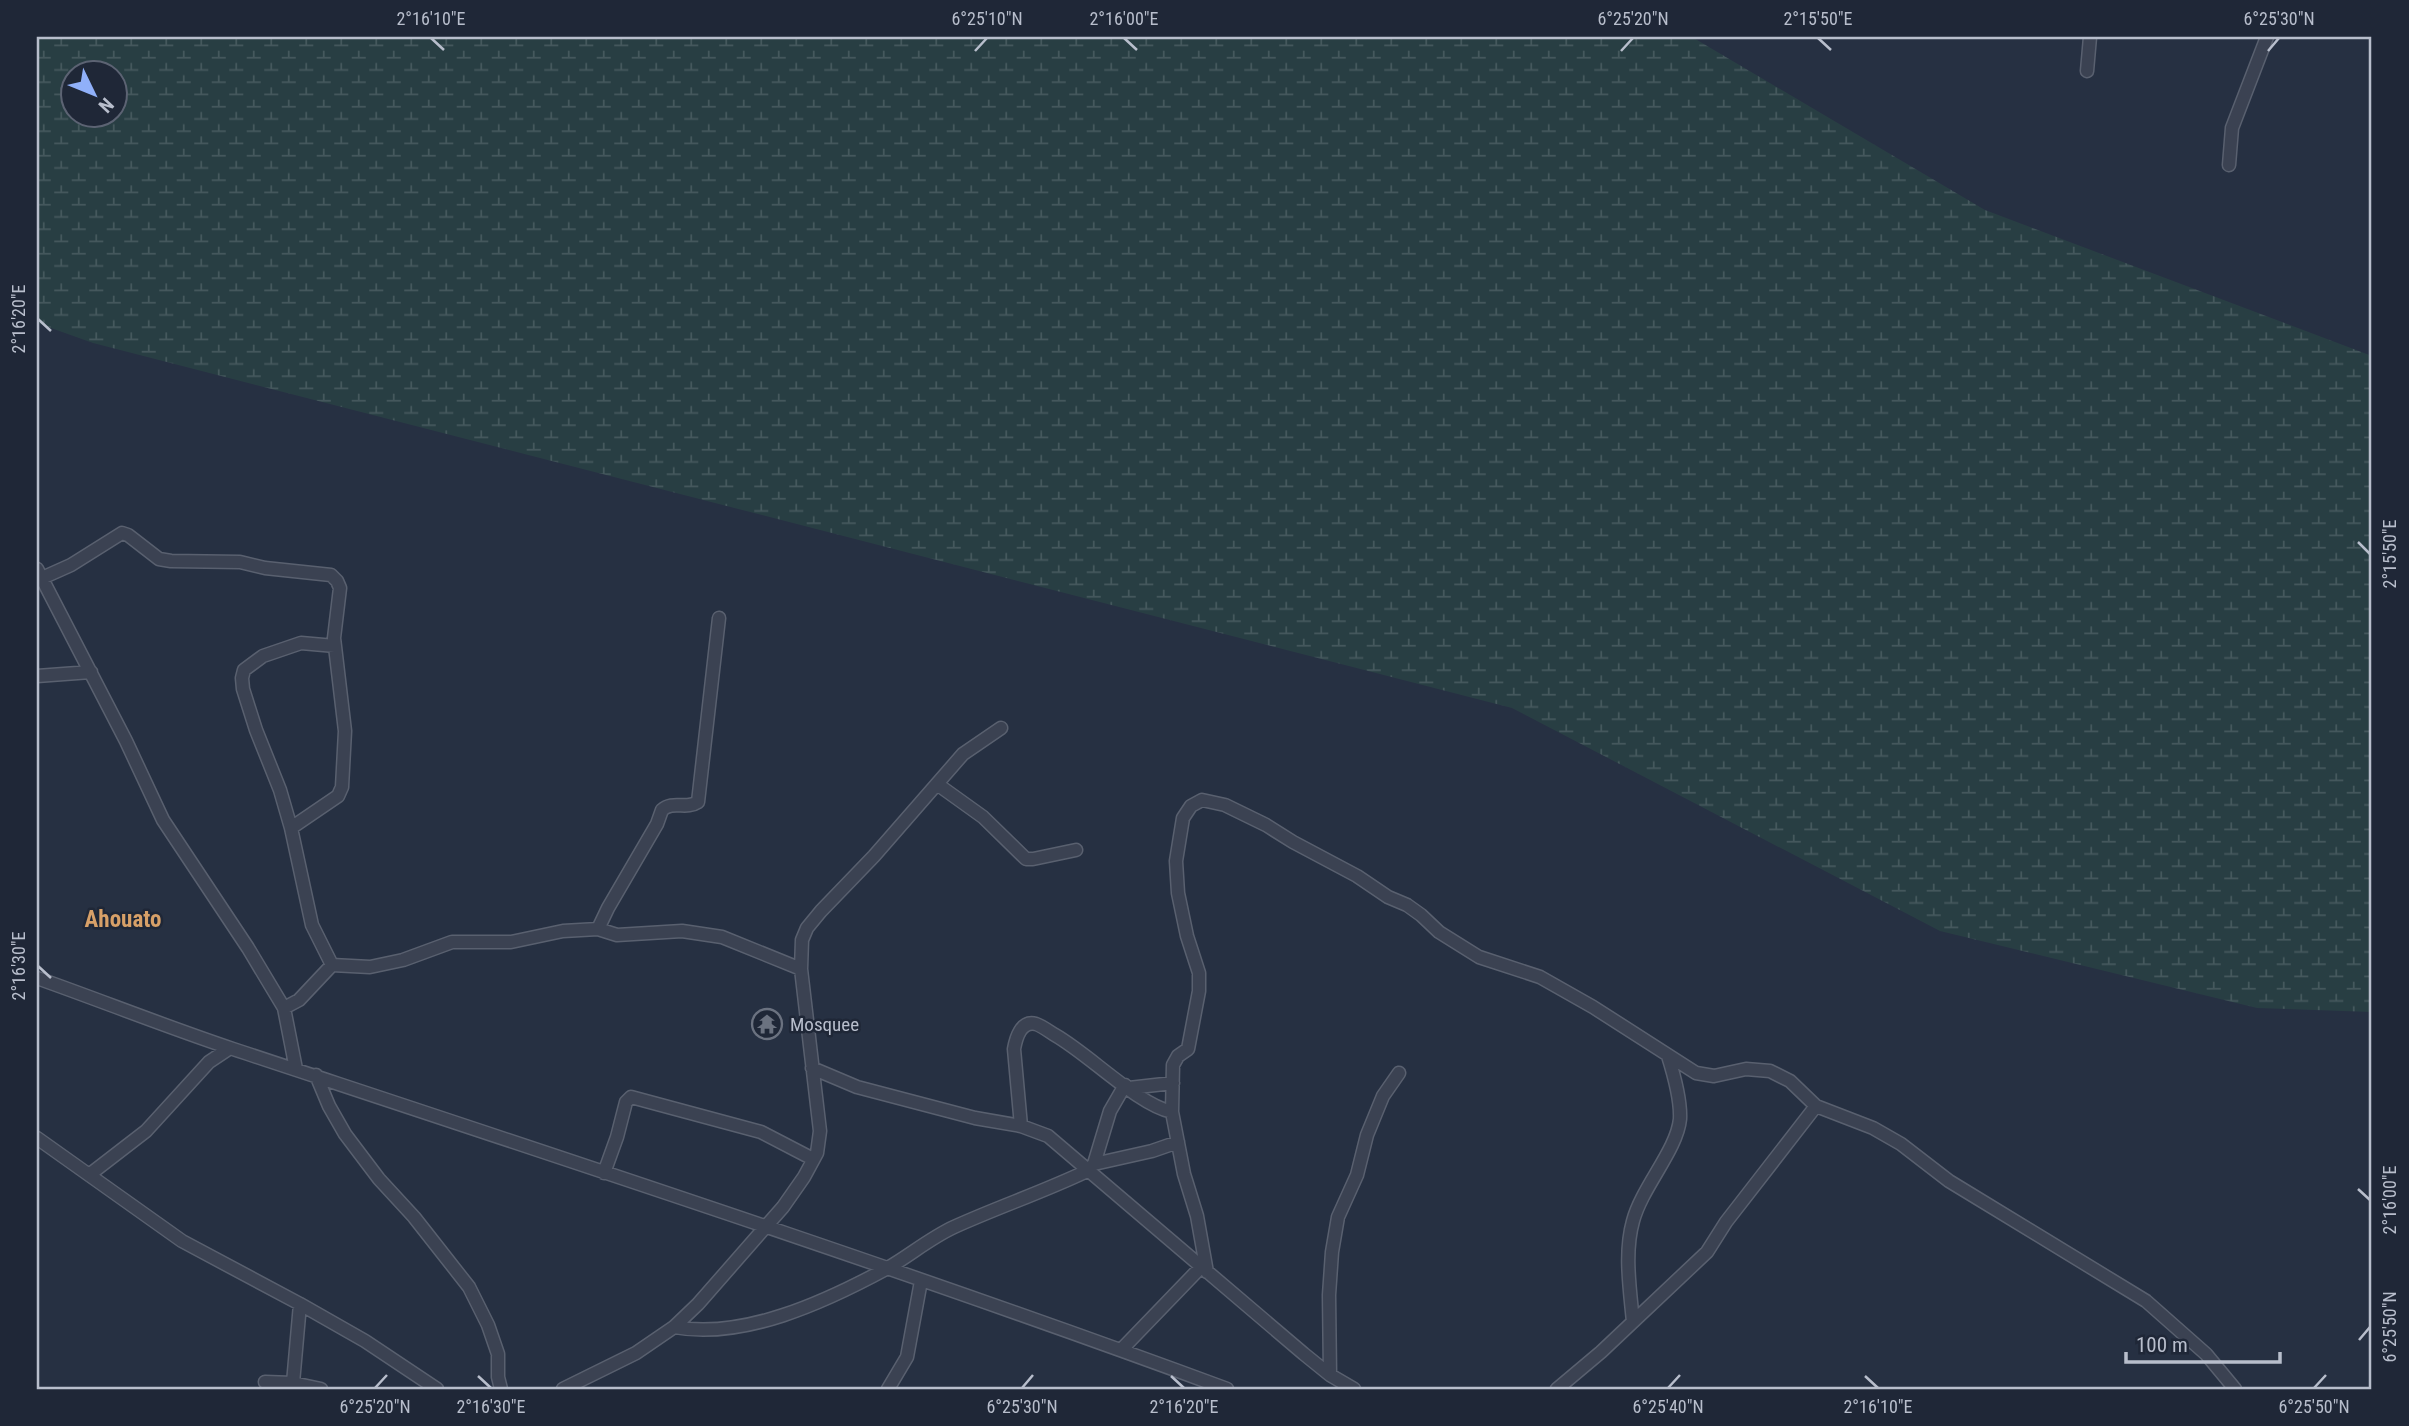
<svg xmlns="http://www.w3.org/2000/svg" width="2409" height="1426" viewBox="0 0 2409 1426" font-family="'Roboto Condensed',sans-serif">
  <defs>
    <pattern id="wetland-marsh" width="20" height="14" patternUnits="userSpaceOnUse" patternTransform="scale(1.75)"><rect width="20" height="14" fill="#283e43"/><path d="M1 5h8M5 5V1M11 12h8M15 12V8" fill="none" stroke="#45585d"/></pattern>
  </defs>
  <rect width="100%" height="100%" fill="#263042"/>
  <path fill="url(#wetland-marsh)" fill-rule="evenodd" d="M37,37H1692L1985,210L2372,356V1012L2257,1008L1940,931L1512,708L93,343L37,323ZM74,74H116V116H74Z"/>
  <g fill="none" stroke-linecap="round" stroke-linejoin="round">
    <g stroke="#59606f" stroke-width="15">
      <path id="minor" d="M2087,71L2090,37
        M2229,165L2232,128L2267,37
        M37,569L126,741L163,820L248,948L284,1008L296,1069
        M42,578L71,565L122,533L128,535L159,559L171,561L240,562L265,568L331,575L337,581L340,588L334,638L345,731L342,787L338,796L291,828
        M37,676L91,672
        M937,784L983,817L1026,859H1033L1076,850
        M598,929L608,908L657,824L662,810C673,800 686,810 698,802L719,618
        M332,965L312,925L291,828L280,790L256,730L243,689L242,678L244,670L263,656L301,643L335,646
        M37,978C102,1001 167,1027 233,1049C565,1159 899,1268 1227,1389
        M284,1008L299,1000L332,965L370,967L403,960L452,942H511L563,931L598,929L617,935L682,931L722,937L801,969
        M812,1068L857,1087L975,1118L1021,1126L1048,1136L1304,1354L1330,1375L1354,1389
        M316,1075L329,1106L345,1134L379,1179L414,1217L469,1287L488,1325L498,1354V1377L501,1389
        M1129,1088L1173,1083
        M1021,1126L1014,1049C1016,1038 1021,1020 1036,1024C1042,1026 1050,1032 1055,1035C1090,1055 1137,1104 1172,1112
        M37,1138L182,1241L300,1304L365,1341L437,1389
        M1094,1164L1152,1151L1178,1142
        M604,1173L617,1137L626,1102L631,1097L761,1132L813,1159
        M89,1175L146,1131L209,1062L230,1048
        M1207,1272L1197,1216L1184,1174L1172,1112L1173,1065L1178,1056L1188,1049L1199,991V973L1187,936L1178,893L1176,861L1183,818L1191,806L1202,800L1225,805L1266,825L1293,842L1357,876L1388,897L1407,905L1421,915L1439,932L1479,957L1540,977L1593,1007L1696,1073L1714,1076L1746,1069L1770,1071L1790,1081L1816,1106L1873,1128L1901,1144L1949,1181L2146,1301L2206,1354L2235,1389
        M1633,1322C1630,1289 1624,1253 1633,1221C1642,1187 1677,1150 1680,1119C1681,1099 1674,1075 1668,1056
        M674,1327C743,1340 825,1302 886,1269C909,1256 930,1238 954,1227C998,1207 1043,1192 1087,1171L1094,1164L1110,1111L1125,1085
        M1121,1350L1201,1267
        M1330,1375L1329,1295L1332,1252L1338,1217L1357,1175L1367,1135L1383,1096L1399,1073
        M265,1382L293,1383L321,1389
        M293,1383L300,1304
        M563,1389L636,1353L674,1327L698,1304L783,1207L804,1177L817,1153L820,1131L801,969L802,940L807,928L821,911L874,856L963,754L1001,728
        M888,1389L907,1357L921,1281
        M1557,1389L1601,1352L1707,1252L1726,1222L1816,1106"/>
    </g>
    <use href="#minor" stroke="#3b4252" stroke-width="12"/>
  </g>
  <path fill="none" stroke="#b8becc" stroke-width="2.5" d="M431,38L444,50M1124,38L1137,50M1818,38L1831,50M975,51L987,38M1621,51L1633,38M2268,51L2279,38M38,319L51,331M2358,542L2370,554M38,966L51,978M2358,1189L2370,1200M2359,1340L2370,1327M478,1376L491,1388M1171,1376L1184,1388M1865,1376L1878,1388M375,1388L387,1375M1022,1388L1033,1375M1668,1388L1680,1375M2314,1388L2326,1375"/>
  <defs>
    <g id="temple-ring" transform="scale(1.575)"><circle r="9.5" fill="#1f2737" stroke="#6b7280" stroke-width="1.5"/><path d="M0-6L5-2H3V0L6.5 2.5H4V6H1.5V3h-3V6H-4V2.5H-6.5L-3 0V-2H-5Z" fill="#6b7280"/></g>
  </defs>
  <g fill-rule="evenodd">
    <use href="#temple-ring" x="767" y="1024"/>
  </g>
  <g text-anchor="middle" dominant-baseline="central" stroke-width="5" stroke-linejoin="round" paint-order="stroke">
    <g font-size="19" fill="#b8becc" stroke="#1f2737" text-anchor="start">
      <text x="790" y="1024">Mosquee</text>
    </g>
    <g font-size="23" font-weight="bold" fill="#d7a068" stroke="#1f2737">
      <text x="123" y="919">Ahouato</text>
    </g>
  </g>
  <rect width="2409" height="1426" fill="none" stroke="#1f2737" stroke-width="77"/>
  <g transform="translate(94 94) rotate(133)"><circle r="33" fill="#1f2737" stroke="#5c6373" stroke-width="2"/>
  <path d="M0-5L12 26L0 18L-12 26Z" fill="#90b0f9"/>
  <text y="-10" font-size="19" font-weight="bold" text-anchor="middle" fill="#b8becc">N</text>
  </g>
  <path d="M2126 1352v10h154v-10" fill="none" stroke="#b8becc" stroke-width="3.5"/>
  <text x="2136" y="1352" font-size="21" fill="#b8becc" stroke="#1f2737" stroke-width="5" paint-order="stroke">100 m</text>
  <rect x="38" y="38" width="2332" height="1350" fill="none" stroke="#b8becc" stroke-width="2.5"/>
  <g font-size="18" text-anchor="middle" fill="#b8becc">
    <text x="431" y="25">2°16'10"E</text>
    <text x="987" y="25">6°25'10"N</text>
    <text x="1124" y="25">2°16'00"E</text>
    <text x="1633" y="25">6°25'20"N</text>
    <text x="1818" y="25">2°15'50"E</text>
    <text x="2279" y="25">6°25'30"N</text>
    <text transform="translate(19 319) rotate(-90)" y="6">2°16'20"E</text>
    <text transform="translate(2390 554) rotate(-90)" y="6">2°15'50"E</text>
    <text transform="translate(19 966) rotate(-90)" y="6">2°16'30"E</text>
    <text transform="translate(2390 1200) rotate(-90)" y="6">2°16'00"E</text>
    <text transform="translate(2390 1327) rotate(-90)" y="6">6°25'50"N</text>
    <text x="375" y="1413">6°25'20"N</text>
    <text x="491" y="1413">2°16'30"E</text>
    <text x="1022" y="1413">6°25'30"N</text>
    <text x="1184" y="1413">2°16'20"E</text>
    <text x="1668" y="1413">6°25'40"N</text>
    <text x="1878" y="1413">2°16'10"E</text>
    <text x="2314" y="1413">6°25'50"N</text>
  </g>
</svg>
